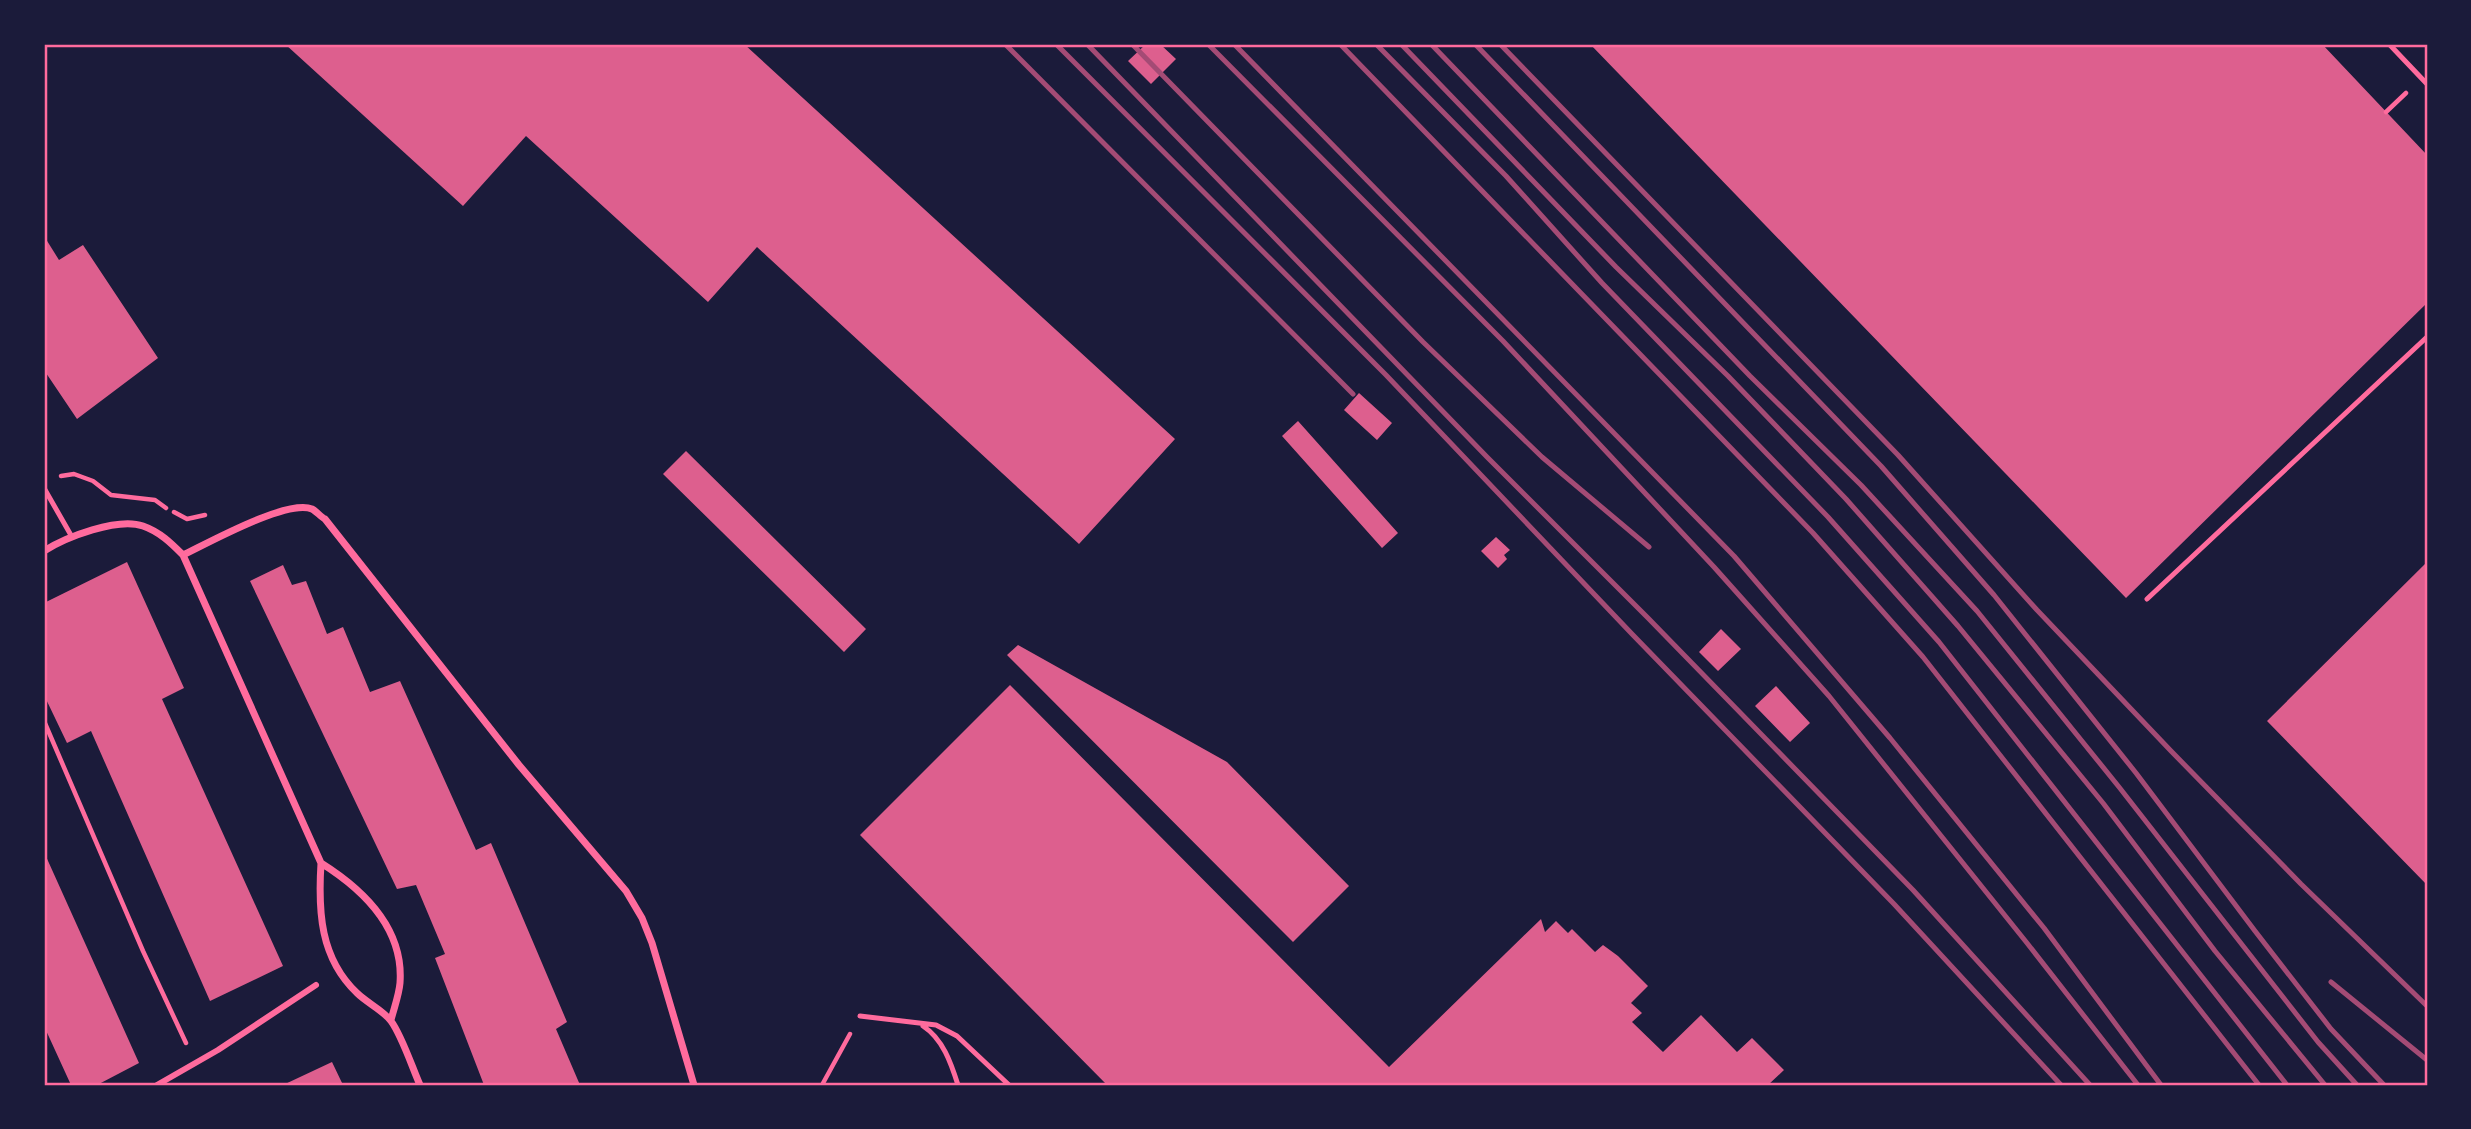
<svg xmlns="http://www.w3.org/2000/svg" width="2471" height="1129" viewBox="0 0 2471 1129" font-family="'Roboto Condensed',sans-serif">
  <rect width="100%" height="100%" fill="#1b1b3a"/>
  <path fill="#dd5f8e" d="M285,44H744L1175,439L1079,544L757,247L708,302L526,136L463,206Z
    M1146,44H1160L1176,59L1151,84L1128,61Z
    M1590,44H2322L2427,155V303L2126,598Z
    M44,236L59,260L83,245L158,358L77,419L44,370Z
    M1359,393L1392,423L1377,440L1344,410Z
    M1298,421L1398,533L1382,548L1282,436Z
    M686,451L866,629L844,652L663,474Z
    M1496,537L1510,550L1504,555L1507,559L1498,568L1481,551Z
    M127,562L184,688L162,699L283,966L210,1001L91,731L67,743L44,695V603Z
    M2427,562V885L2267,721Z
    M283,565L292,585L306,581L327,634L343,627L370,692L400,681L476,850L491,843L567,1022L556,1029L580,1085H484L435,958L445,954L416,885L397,889L250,581Z
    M1721,629L1741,649L1718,671L1699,652Z
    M1018,645L1227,762L1349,886L1293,942L1007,655Z
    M1010,685L1389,1067L1541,919L1545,932L1556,921L1568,933L1572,929L1595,952L1603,945L1618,956L1648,986L1631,1003L1642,1013L1632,1022L1663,1052L1701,1015L1737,1052L1752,1038L1784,1070L1768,1085H1107L860,835Z
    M1776,686L1810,723L1790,742L1755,706Z
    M44,852L139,1063L97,1085H71L44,1026Z
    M332,1062L343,1085H283Z"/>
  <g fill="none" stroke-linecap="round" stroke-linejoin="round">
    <path stroke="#ff6b9d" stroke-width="4.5" d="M2386,112L2406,93
      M61,476L74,474L93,481L111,495L155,500L166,508
      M174,512L187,519L205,515
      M44,721L143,951L186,1043
      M822,1085L850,1034"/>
    <path stroke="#ff6b9d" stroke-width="5" d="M2389,44L2427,84
      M44,488L72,537
      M2147,599L2427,337
      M860,1016L936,1025L957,1036L1009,1085
      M923,1026C943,1039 951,1063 958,1085"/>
    <path stroke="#ff6b9d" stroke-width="6" d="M157,1085L218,1050L316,985"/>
    <path stroke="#ff6b9d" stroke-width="7" d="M44,551C66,537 118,517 143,526C160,532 171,543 183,555L321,863C318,911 320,958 357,993C367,1003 383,1010 391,1021C402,1036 412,1067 420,1085
      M183,555C208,543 287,499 312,509C316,511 321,517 325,519L519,765L626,891L642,918L652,943L694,1085
      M321,863C364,890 404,928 400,983C399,995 394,1008 391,1020"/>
    <path stroke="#a44b75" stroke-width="5" d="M1005,44L1353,394
      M1056,44L1386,375L1632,634L1894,904L2061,1085
      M1087,44L1487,457L1648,618L1913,890L2090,1085
      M1132,44L1423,342L1542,457L1649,547
      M1208,44L1503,341L1714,567L1829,696L2027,943L2138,1085
      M1234,44L1734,556L1890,738L2044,928L2161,1085
      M1340,44L1813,533L1923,657L2259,1085
      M1376,44L1506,176L1602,283L1828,517L1939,642L2287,1085
      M1401,44L1616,267L1728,376L1846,499L1958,626L2103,803L2215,951L2325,1085
      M1431,44L1750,376L1861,485L1977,611L2119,787L2318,1042L2357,1085
      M1475,44L1881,466L1994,595L2136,773L2255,931L2331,1029L2384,1085
      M1500,44L1898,455L2037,610L2171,751L2301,884L2427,1006
      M2331,982L2427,1060"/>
  </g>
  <rect width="2471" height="1129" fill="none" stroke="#1b1b3a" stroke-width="91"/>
  <rect x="46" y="46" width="2380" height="1038" fill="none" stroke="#ff6b9d" stroke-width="2.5"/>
</svg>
